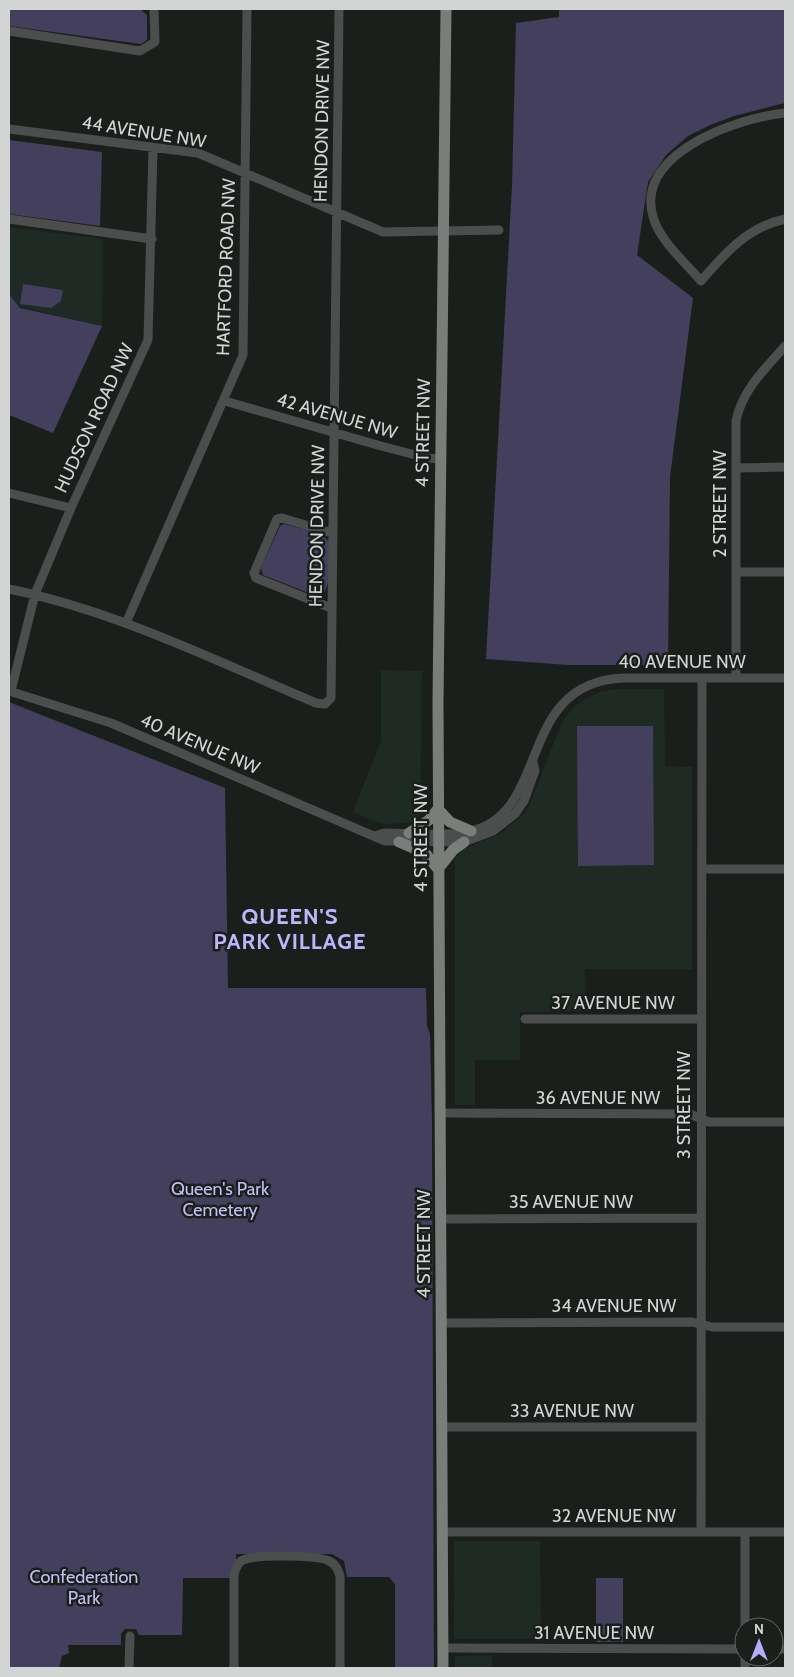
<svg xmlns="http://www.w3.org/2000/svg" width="794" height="1677" viewBox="0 0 794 1677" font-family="Cabin,sans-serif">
  <rect width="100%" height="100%" fill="#1b1f1c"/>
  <path fill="#202a24" d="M9,227L103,239L102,326L20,307L9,294Z
    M381,670L422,671L420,814L411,823L383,824L353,812L381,741Z
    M618,689H664L665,766L692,767V969H585L586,1011L520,1012V1060H475V1105H455V858L464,849L502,833L523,815L529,806L562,722L573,708L587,698L599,692Z
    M454,1541H540L541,1639H454Z
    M455,1656H492V1668H455Z"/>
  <path fill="#443f5d" d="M559,9H785V103L734,116L710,125L688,136L666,155L648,182L637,255L693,298L670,477L668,665H568L486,659L512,186L516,23L559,17Z
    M9,10H141L147,15V40L141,44L9,26Z
    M9,140L102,152L100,226L9,214Z
    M23,284L63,290L61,301L51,308L20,304Z
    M9,294L20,308L102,326L53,433L9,415Z
    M284,524L322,534L329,542L328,583L324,593L319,597L263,575L261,568L280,526Z
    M9,702L225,788L228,988H426L427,1026L430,1034L432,1122L434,1668H395V1584L389,1577H347L344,1561L332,1554H236V1562L230,1578H183L182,1635H139L136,1629H125L121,1634V1645H68L69,1653L62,1656L59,1668H9Z
    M577,726H653L654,865L578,866Z
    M596,1578H623V1642H596Z"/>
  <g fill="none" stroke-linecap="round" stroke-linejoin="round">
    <path stroke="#4c4e4d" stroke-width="9" d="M9,31L140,51L155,42L154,9
      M785,113C737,118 631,154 654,220C662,243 686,263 701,281C725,253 748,227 785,219
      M9,129L198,153L383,232L499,230
      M9,219L152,239
      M225,401L381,446L427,458L440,459
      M736,468L785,467
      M9,493L71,508
      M736,572H785
      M9,589C116,611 216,661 316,703L325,704L331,698L339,9
      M331,608L256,578L254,573L277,519L282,518L332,533
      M126,623L243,355L247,9
      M736,678V421C742,390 765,369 785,346
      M9,691L111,723L385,841L464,842L493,831L515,814L524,801L535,771L533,762
      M11,691L35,594L71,508L148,340L153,149
      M375,836L384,833C409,833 448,837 471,831C552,812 515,682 624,678H785
      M702,869H785
      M525,1019H701
      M440,1113L690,1114L709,1122H785
      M441,1219L700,1218
      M442,1323L692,1322L712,1327H785
      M443,1427H700
      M443,1532H785
      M701,1532L702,678
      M745,1532V1627
      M443,1648L744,1649
      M774,1649H785
      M745,1657V1668
      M129,1668L130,1636
      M234,1668V1575C235,1569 237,1565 241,1561C252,1554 318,1555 329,1561C336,1564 338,1570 340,1576V1668"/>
    <path stroke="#7a7e7b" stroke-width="11" d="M438,809L450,822L471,831
      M409,833L429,820L438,809
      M399,842L425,853L438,869
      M438,869L453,850L464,842
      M443,1668L438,702L446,9"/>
  </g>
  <g text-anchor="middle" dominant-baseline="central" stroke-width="5" stroke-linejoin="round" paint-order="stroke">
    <g font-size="18" fill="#d2d5d3" stroke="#1b1f1c">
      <text transform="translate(322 121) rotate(-89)">HENDON DRIVE NW</text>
      <text transform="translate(144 132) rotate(9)">44 AVENUE NW</text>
      <text transform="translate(226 267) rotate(-88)">HARTFORD ROAD NW</text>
      <text transform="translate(337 416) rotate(16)">42 AVENUE NW</text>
      <text transform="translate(94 418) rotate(-65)">HUDSON ROAD NW</text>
      <text transform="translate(423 433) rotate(-89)">4 STREET NW</text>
      <text transform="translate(720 504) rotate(-90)">2 STREET NW</text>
      <text transform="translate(317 526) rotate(-89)">HENDON DRIVE NW</text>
      <text x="682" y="662">40 AVENUE NW</text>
      <text transform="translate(200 744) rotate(23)">40 AVENUE NW</text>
      <text transform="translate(421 838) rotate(-90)">4 STREET NW</text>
      <text x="613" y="1003">37 AVENUE NW</text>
      <text x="598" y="1098">36 AVENUE NW</text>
      <text transform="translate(684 1105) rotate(-90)">3 STREET NW</text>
      <text x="571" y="1202">35 AVENUE NW</text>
      <text transform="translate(424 1244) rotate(-90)">4 STREET NW</text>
      <text x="614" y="1306">34 AVENUE NW</text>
      <text x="572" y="1411">33 AVENUE NW</text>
      <text x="614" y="1516">32 AVENUE NW</text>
      <text x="594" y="1633">31 AVENUE NW</text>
    </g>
    <g font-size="18" fill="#c6bdf7" stroke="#1b1f1c">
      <text x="220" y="1189">Queen's Park<tspan x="220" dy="21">Cemetery</tspan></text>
      <text x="84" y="1577">Confederation<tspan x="84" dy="21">Park</tspan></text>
    </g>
    <g font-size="22" font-weight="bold" letter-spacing="1" fill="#c0b4fb" stroke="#1b1f1c">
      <text x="290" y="916">QUEEN'S<tspan x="290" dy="25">PARK VILLAGE</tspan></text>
    </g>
  </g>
  <rect width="794" height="1677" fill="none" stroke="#d2d5d3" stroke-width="20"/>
  <g transform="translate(759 1642)"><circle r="24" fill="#1b1f1c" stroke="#646865"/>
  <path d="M0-4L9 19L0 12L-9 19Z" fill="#b9abf7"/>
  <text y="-8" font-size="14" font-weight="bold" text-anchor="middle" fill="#d2d5d3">N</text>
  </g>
</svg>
